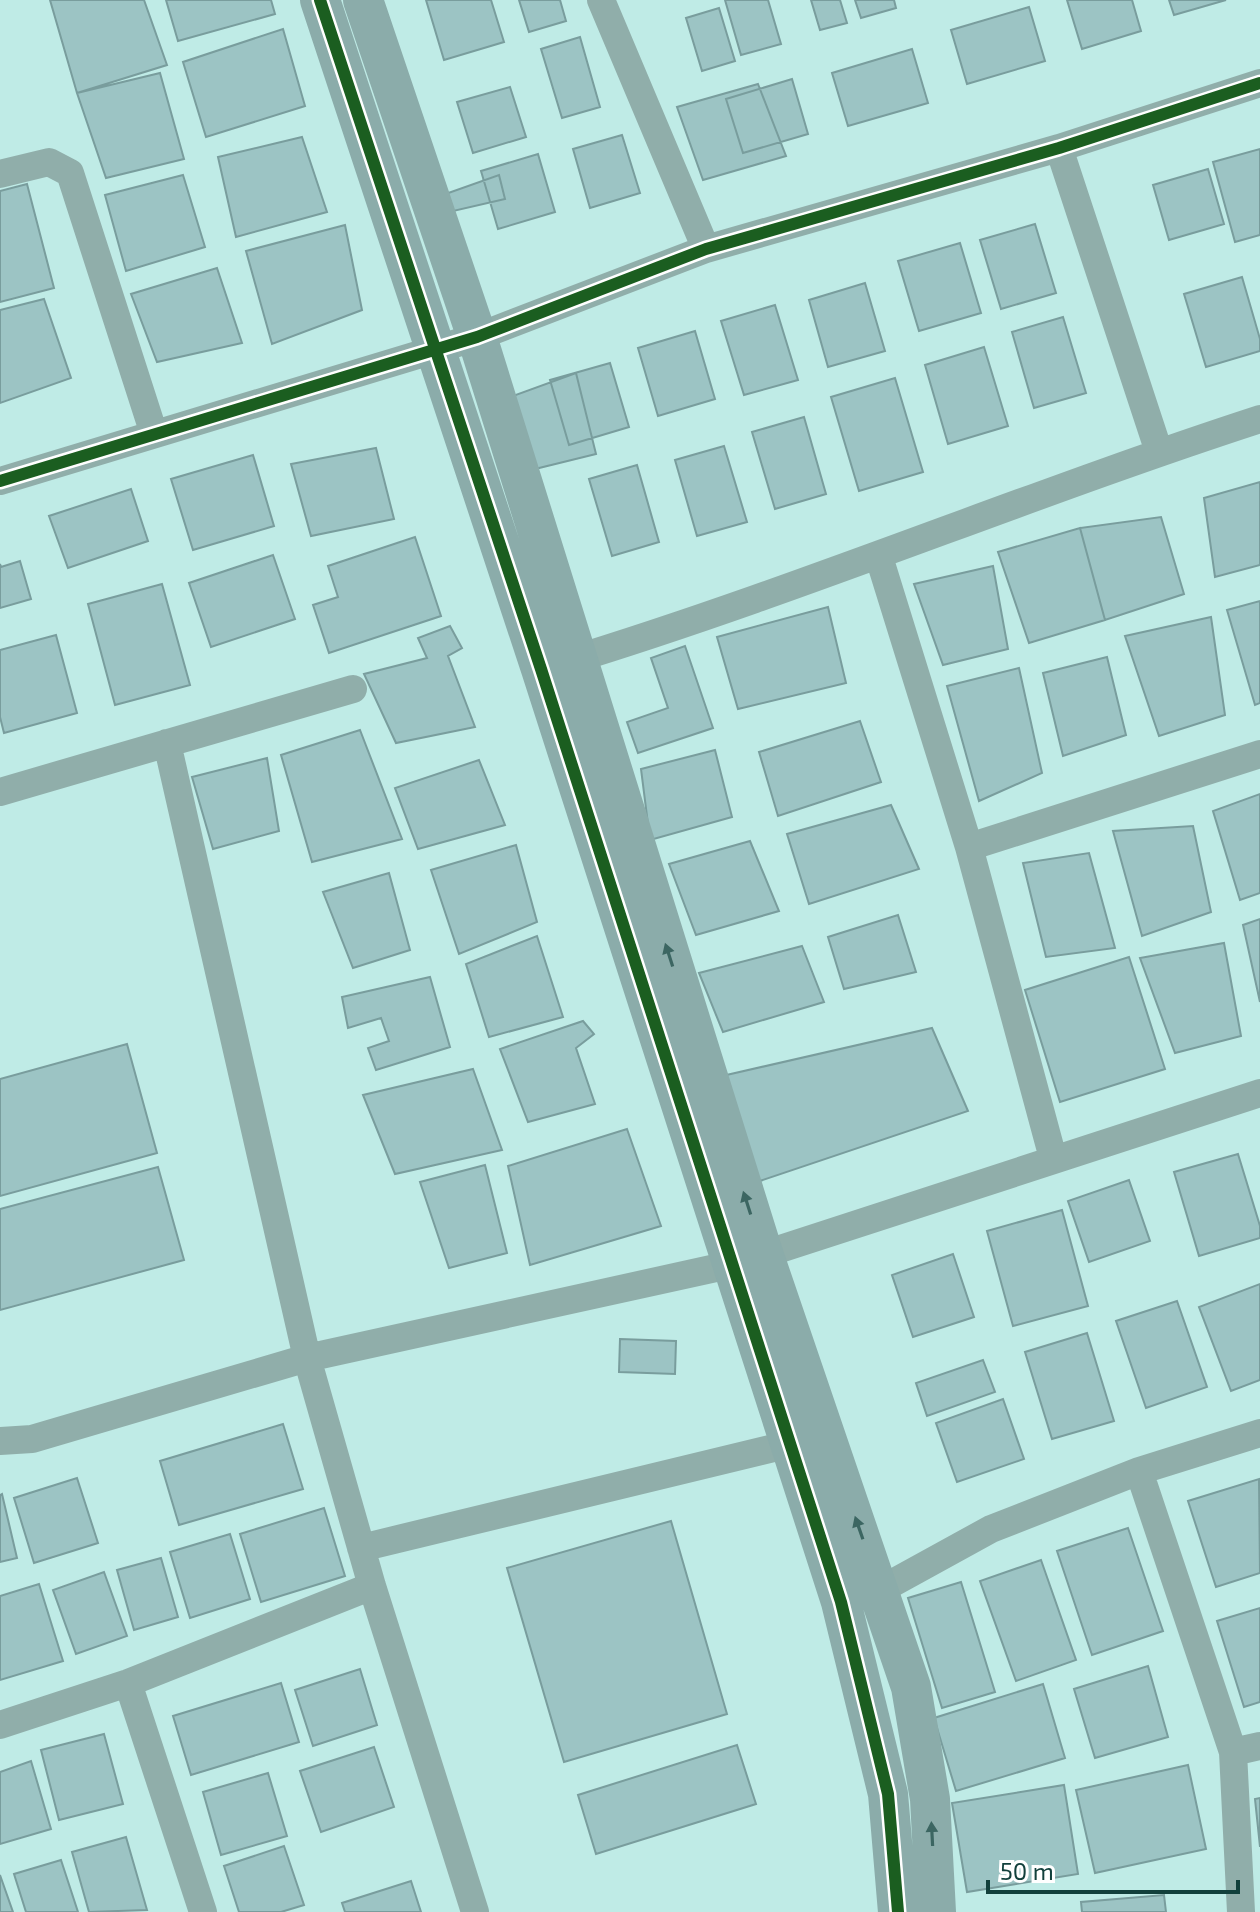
<svg xmlns="http://www.w3.org/2000/svg" width="1260" height="1912" viewBox="0 0 1260 1912" font-family="'Exo 2',sans-serif">
  <rect width="100%" height="100%" fill="#bfebe6"/>
  <path fill="#9cc4c4" stroke="#799d9d" stroke-width="2" d="M50,0H144L167,65L77,93Z
    M166,0H271L275,14L178,41Z
    M426,0H491L504,42L444,60Z
    M519,0H560L566,21L529,32Z
    M725,0H768L781,44L741,55Z
    M811,0H840L847,23L820,30Z
    M855,0H894L896,8L861,18Z
    M1067,0H1132L1141,31L1082,49Z
    M1169,0H1226L1174,15Z
    M1029,7L1045,61L967,84L951,30Z
    M719,8L735,61L702,71L686,18Z
    M283,29L305,106L206,137L183,62Z
    M580,37L600,107L562,118L541,49Z
    M912,49L928,103L848,126L832,73Z
    M160,73L184,159L106,178L77,93Z
    M792,79L808,134L743,153L726,99Z
    M758,84L786,156L703,180L677,107Z
    M510,87L526,137L473,153L457,102Z
    M622,135L640,193L590,208L573,149Z
    M302,137L327,212L236,237L218,157Z
    M1260,149V235L1235,242L1213,162Z
    M538,154L555,212L498,229L481,171Z
    M1208,169L1224,224L1169,240L1153,185Z
    M183,175L205,247L126,271L105,195Z
    M499,175L505,199L449,212L437,197Z
    M27,184L54,288L0,302V191Z
    M1035,224L1056,293L1001,309L980,240Z
    M345,225L362,310L272,344L246,251Z
    M960,243L981,313L919,331L898,261Z
    M217,268L242,343L157,362L131,294Z
    M1242,277L1260,339V351L1206,367L1184,294Z
    M865,283L885,351L828,367L809,300Z
    M44,299L71,378L0,403V310Z
    M775,305L798,380L744,395L721,321Z
    M1063,317L1086,393L1034,408L1012,332Z
    M695,331L715,399L658,416L638,348Z
    M984,347L1008,426L948,444L925,365Z
    M610,363L629,427L569,445L550,380Z
    M576,373L596,454L535,469L510,397Z
    M895,378L923,472L859,491L831,397Z
    M804,417L826,494L775,509L752,432Z
    M724,446L747,522L697,536L675,460Z
    M376,448L394,519L311,536L291,464Z
    M253,455L274,526L193,550L171,479Z
    M637,465L659,542L612,556L589,479Z
    M1260,482V565L1215,577L1204,498Z
    M131,489L148,541L68,568L49,516Z
    M1161,517L1184,594L1105,620L1080,528Z
    M1080,528L1105,620L1029,643L998,552Z
    M415,537L441,616L329,653L313,605L338,597L328,566Z
    M273,555L295,619L211,647L189,583Z
    M20,561L31,599L0,608V564L1,567Z
    M993,566L1008,649L943,665L914,584Z
    M162,584L190,685L115,705L88,604Z
    M1260,601V703L1255,705L1227,610Z
    M828,607L846,683L738,709L717,637Z
    M1211,617L1225,715L1159,736L1125,636Z
    M450,626L462,648L448,656L475,727L396,743L364,674L427,658L418,638Z
    M56,635L77,713L4,733L0,717V650Z
    M685,646L713,728L638,753L627,722L668,708L651,658Z
    M1107,657L1126,735L1063,756L1043,673Z
    M1019,668L1042,773L979,801L947,686Z
    M860,721L881,782L778,816L759,752Z
    M360,730L402,839L312,862L281,755Z
    M715,750L732,817L650,840L641,769Z
    M267,758L279,831L213,849L192,777Z
    M479,760L505,825L418,849L395,788Z
    M1260,794V893L1240,900L1213,811Z
    M891,805L919,869L809,904L787,834Z
    M1193,826L1211,912L1142,936L1113,831Z
    M750,841L779,911L696,935L669,864Z
    M516,845L537,922L459,954L431,870Z
    M1089,853L1115,948L1046,957L1023,863Z
    M389,873L410,950L353,968L323,892Z
    M898,915L916,972L844,989L828,937Z
    M1260,919V1002L1243,925Z
    M537,936L563,1017L489,1037L466,964Z
    M1224,943L1241,1036L1175,1053L1140,958Z
    M802,946L824,1002L723,1032L699,973Z
    M1129,957L1165,1069L1060,1102L1025,990Z
    M430,977L450,1047L376,1070L368,1048L389,1041L381,1018L348,1028L342,997Z
    M583,1021L594,1034L576,1048L595,1104L528,1122L500,1049Z
    M932,1028L968,1111L757,1182L722,1076Z
    M127,1044L157,1153L0,1196V1079Z
    M473,1069L502,1150L395,1174L363,1095Z
    M627,1129L661,1226L530,1265L508,1166Z
    M1238,1154L1260,1226V1238L1199,1256L1174,1172Z
    M485,1165L507,1253L449,1268L420,1182Z
    M158,1167L184,1260L0,1310V1209Z
    M1129,1180L1150,1241L1089,1262L1068,1201Z
    M1062,1210L1088,1306L1013,1326L987,1231Z
    M953,1254L974,1317L913,1337L892,1275Z
    M1260,1284V1380L1231,1391L1199,1307Z
    M1177,1301L1207,1387L1146,1408L1116,1321Z
    M1087,1333L1114,1421L1052,1439L1025,1352Z
    M620,1339L676,1341L675,1374L619,1372Z
    M983,1360L995,1392L927,1416L916,1383Z
    M1003,1399L1024,1459L957,1482L936,1423Z
    M283,1424L303,1489L179,1525L160,1461Z
    M77,1478L98,1543L34,1563L14,1498Z
    M1259,1479L1260,1573L1216,1587L1188,1501Z
    M2,1494L17,1558L0,1562V1495Z
    M324,1508L345,1576L261,1602L240,1534Z
    M671,1521L727,1714L564,1762L507,1568Z
    M1128,1528L1163,1631L1092,1655L1057,1551Z
    M230,1534L250,1599L190,1618L170,1552Z
    M161,1558L178,1617L134,1630L117,1570Z
    M1041,1560L1076,1660L1016,1681L980,1581Z
    M104,1572L127,1636L76,1654L53,1590Z
    M961,1582L995,1692L942,1708L908,1598Z
    M39,1584L63,1661L0,1680V1596Z
    M1260,1608V1702L1244,1707L1217,1621Z
    M1148,1666L1168,1737L1095,1758L1074,1689Z
    M360,1669L377,1725L313,1746L295,1690Z
    M281,1683L299,1742L191,1775L173,1716Z
    M1043,1684L1065,1758L956,1791L934,1718Z
    M104,1734L123,1804L59,1820L41,1750Z
    M737,1745L756,1804L596,1854L578,1795Z
    M374,1747L394,1807L321,1832L300,1771Z
    M31,1761L51,1829L0,1844V1772Z
    M1188,1765L1206,1849L1095,1873L1076,1790Z
    M268,1773L287,1836L221,1855L203,1792Z
    M1064,1785L1078,1874L967,1892L952,1803Z
    M1260,1798V1847L1255,1799Z
    M126,1837L147,1910L89,1912L72,1852Z
    M284,1846L304,1905L281,1912H239L224,1866Z
    M61,1860L78,1912H26L14,1874Z
    M0,1875L13,1912H0Z
    M411,1881L421,1912H345L342,1903Z
    M1164,1895L1166,1912H1082L1081,1902Z"/>
  <g fill="none" stroke-linecap="round" stroke-linejoin="round">
    <path stroke="#90aeaa" stroke-width="28" d="M601,0L706,249
      M1059,148L1159,452
      M0,174L49,162L70,173L154,434
      M0,481L477,337L706,249L1059,148L1260,83
      M879,557L969,847L1053,1158
      M562,663C798,591 1026,495 1260,419
      M167,743L307,1358L372,1586L475,1912
      M0,792L353,689
      M969,847L1260,754
      M0,1441L32,1439L307,1358L734,1264L1260,1093
      M1139,1471L1233,1752L1241,1912
      M361,1548L807,1440
      M861,1596L880,1590L991,1529L1139,1471L1260,1433
      M128,1683L203,1912
      M0,1725L128,1683L372,1586
      M1233,1752L1260,1746"/>
    <path stroke="#8bacaa" stroke-width="40" d="M320,0L541,669L841,1602L888,1794L898,1912
      M363,0L477,337L763,1253L911,1687L930,1799L936,1912"/>
    <g stroke="#fff" stroke-width="17">
      <path id="cycleway" d="M320,0L541,669L841,1602L888,1794L898,1912
        M0,481L477,337L706,249L1059,148L1260,83"/>
    </g>
    <use href="#cycleway" stroke="#1b5e20" stroke-width="12"/>
  </g>
  <defs><path id="oneway-solid" d="M-6-.8H1V-3.2L6.5 0L1 3.2V.8H-6Z" transform="scale(2)"/></defs>
  <g fill="#3c6662">
    <use href="#oneway-solid" transform="translate(669 955) rotate(-108)"/>
    <use href="#oneway-solid" transform="translate(747 1203) rotate(-108)"/>
    <use href="#oneway-solid" transform="translate(859 1528) rotate(-109)"/>
    <use href="#oneway-solid" transform="translate(932 1834) rotate(-93)"/>
  </g>
  <path d="M988 1880v12h250v-12" fill="none" stroke="#12403c" stroke-width="4"/>
  <text x="1000" y="1880" font-size="24" fill="#12403c" stroke="#ffffff" stroke-width="6" paint-order="stroke">50 m</text>
</svg>
